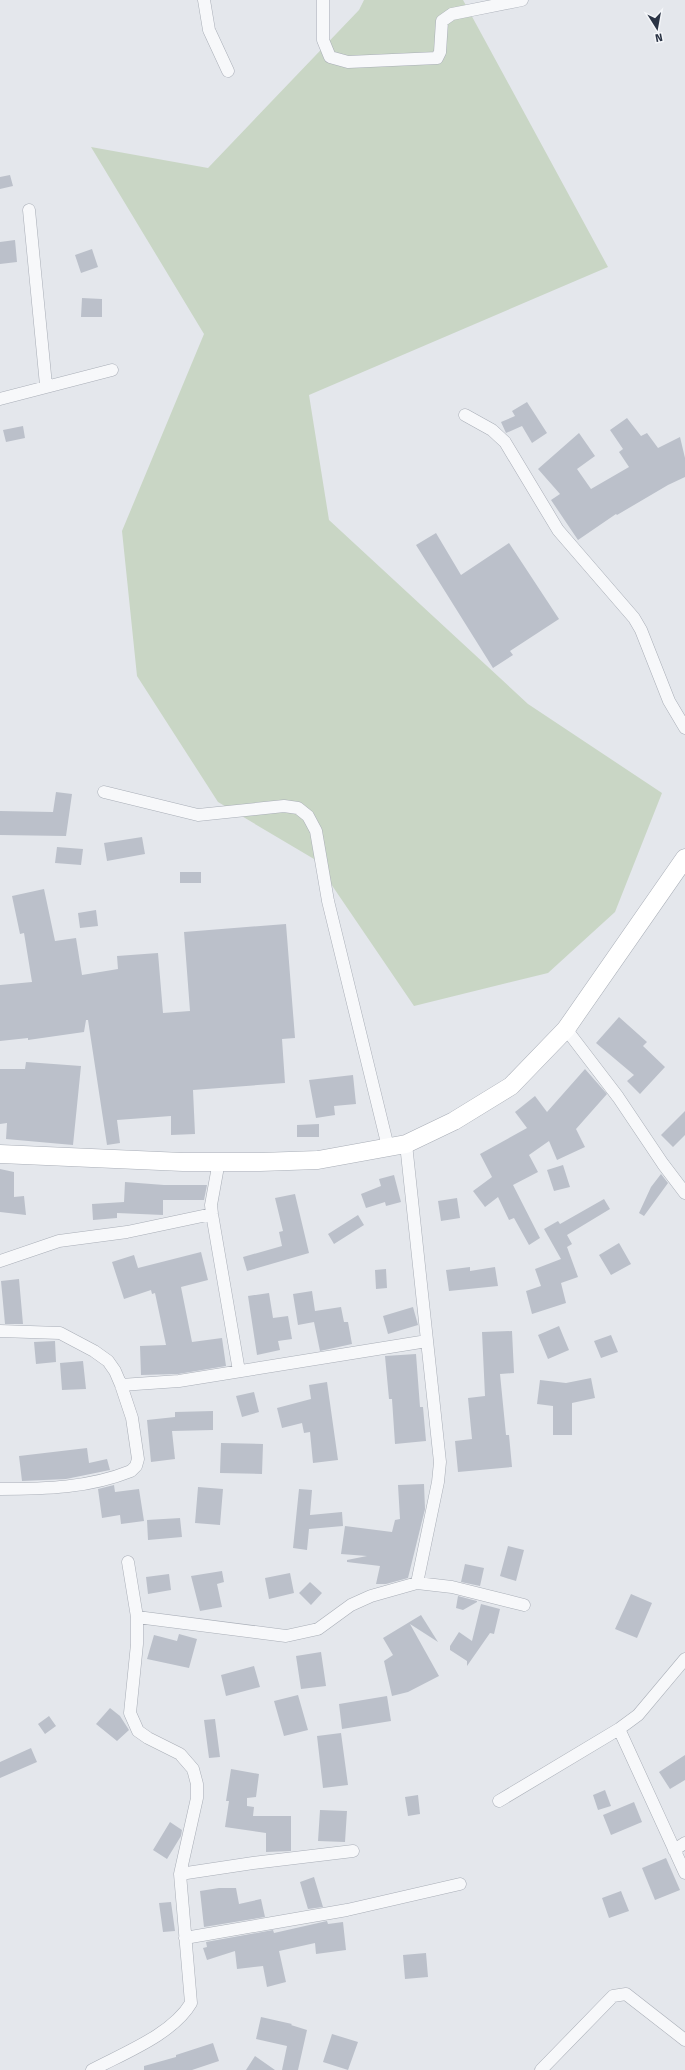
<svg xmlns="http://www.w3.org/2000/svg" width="685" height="2070" viewBox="0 0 685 2070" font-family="'Fira Sans',sans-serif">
  <rect width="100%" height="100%" fill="#e4e7ec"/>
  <path fill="#c9d6c5" d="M364,0H463L608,267L309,395L329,520L528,704L662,793L615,912L548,973L414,1006L314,859L218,802L137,676L122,531L204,334L91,147L208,168L359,10Z"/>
  <path fill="#bbc0ca" d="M10,175L13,186L0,189V177Z
    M15,240L17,262L0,264V242Z
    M92,249L98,267L81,273L75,255Z
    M82,298L102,299V317H81Z
    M527,402L547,433L532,443L522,426L506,433L501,422L515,416L512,411Z
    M627,418L641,436L647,433L658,448L680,437L685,458V477L668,485L617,515L616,514L578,540L551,500L560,494L538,469L579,433L595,456L577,469L591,489L629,467L619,452L623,449L610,430Z
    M23,426L25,438L6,442L3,430Z
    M436,533L461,575L509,543L559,619L510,651L513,655L493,668L416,545Z
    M56,792L72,794L66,836L0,835V811L53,812Z
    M142,837L145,854L107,861L104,843Z
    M57,847L83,849L81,865L55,863Z
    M180,872H201V883H180Z
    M44,889L55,941L76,938L82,975L118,969L117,956L158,953L163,1013L190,1011L184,932L286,924L295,1038L282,1039L285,1083L193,1090L195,1134L171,1135V1116L117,1120L120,1143L107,1145L88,1020H86L84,1032L28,1040V1038L0,1041V985L32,982L24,933L20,934L12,896Z
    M96,910L98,926L80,928L78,913Z
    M619,1017L647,1042L643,1046L665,1067L640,1094L627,1081L634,1075L596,1043Z
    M26,1062L81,1066L73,1145L6,1139L7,1123L0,1124V1069H25Z
    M585,1069L607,1094L576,1129L585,1147L557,1160L549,1141L529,1155L538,1172L513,1185L540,1238L529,1245L514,1218L509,1220L498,1197L485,1207L473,1191L492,1177L480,1154L527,1128L515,1112L535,1096L547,1112Z
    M353,1075L356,1104L334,1106L335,1115L316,1118L309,1080Z
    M685,1111V1135L673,1147L661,1135Z
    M319,1124V1137H297V1125Z
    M563,1165L570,1187L554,1191L547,1170Z
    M0,1169L14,1172V1197L24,1196L26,1215L0,1212Z
    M661,1174L668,1183L644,1216L639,1213L651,1187Z
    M394,1175L401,1202L386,1206L385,1202L366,1208L361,1194L381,1186L379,1179Z
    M125,1182L164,1185H207L204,1200H163V1215L117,1213V1218L93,1220L92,1204L124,1202Z
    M295,1194L309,1253L247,1271L243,1257L282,1246L279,1232L283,1231L275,1198Z
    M457,1198L460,1218L441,1221L438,1201Z
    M604,1199L610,1209L567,1235L572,1244L567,1247L578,1277L561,1283L566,1303L532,1314L526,1291L541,1286L535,1269L561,1259L544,1229L558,1221L560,1224Z
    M358,1215L364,1225L334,1244L328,1234Z
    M619,1243L631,1264L611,1275L599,1255Z
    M201,1252L208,1280L181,1287L192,1342L222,1338L226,1366L178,1374L141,1375L140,1346L166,1345L155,1293L152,1294L151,1290L124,1299L112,1262L134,1255L138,1268Z
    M470,1267V1271L495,1267L498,1286L449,1291L446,1270Z
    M386,1269L387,1288L376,1289L375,1270Z
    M19,1279L23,1324H5L1,1281Z
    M312,1291L315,1311L341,1307L344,1322H348L352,1344L320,1351L314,1322L298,1325L293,1294Z
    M269,1293L273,1318L288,1316L292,1339L278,1341L280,1350L257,1355L248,1296Z
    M413,1307L418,1325L388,1334L383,1316Z
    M559,1326L569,1350L548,1359L538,1335Z
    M512,1331L514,1373L500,1374L506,1435H509L512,1467L458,1472L455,1441L472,1439L468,1398L485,1396L482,1332Z
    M611,1335L618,1352L601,1358L594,1341Z
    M55,1341L56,1362L36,1364L34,1342Z
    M416,1354L420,1407H423L426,1441L395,1444L392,1399H389L385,1356Z
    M83,1361L86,1389L62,1390L60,1363Z
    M591,1378L595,1398L572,1403V1435H553V1406L537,1404L540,1380L566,1383Z
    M327,1382L338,1460L313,1463L310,1432L304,1433L302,1423L282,1428L277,1408L311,1399L309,1385Z
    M254,1392L259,1412L242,1417L236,1396Z
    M213,1411V1430L172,1431L175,1459L151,1462L147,1420L175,1417V1412Z
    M221,1443L263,1444L262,1474L220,1473Z
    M87,1448L89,1463L107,1459L110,1470L66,1479L22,1481L19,1456Z
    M424,1484L425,1509L408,1578L386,1584H376L380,1566L347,1562V1560L367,1556L341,1554L345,1526L392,1532L395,1520L400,1519L398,1485Z
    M114,1485L115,1492L139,1489L144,1521L121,1524L120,1515L102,1518L98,1489Z
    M198,1487L223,1489L220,1525L195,1523Z
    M299,1489L312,1490L310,1515L342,1512L343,1526L309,1529L307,1550L293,1548Z
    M180,1518L182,1537L148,1540L147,1520Z
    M508,1546L524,1550L516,1581L500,1576Z
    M465,1564L484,1568L480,1586L461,1582Z
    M222,1571L224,1582L217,1584L222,1607L200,1611L191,1576Z
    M290,1573L294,1593L269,1599L265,1578Z
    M169,1574L171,1590L148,1594L146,1577Z
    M310,1582L322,1593L311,1605L299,1593Z
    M631,1594L652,1603L637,1638L615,1629Z
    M458,1596L477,1601V1602L463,1610L456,1608Z
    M481,1604L500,1609L494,1634L490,1633L467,1666V1661L450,1650V1646L459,1632L472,1641Z
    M421,1615L438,1642L410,1624L439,1676L408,1692L392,1696L384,1661L393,1655L383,1638Z
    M179,1634L197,1639L189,1668L147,1659L154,1635L177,1641Z
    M321,1652L326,1686L301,1689L296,1656Z
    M254,1666L260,1687L226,1696L221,1675Z
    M298,1695L308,1730L284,1736L274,1701Z
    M387,1696L391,1721L342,1729L339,1704Z
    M110,1708L120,1716L129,1730L117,1741L96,1724Z
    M49,1716L56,1726L45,1734L38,1724Z
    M215,1719L220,1757L209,1758L204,1720Z
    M341,1733L348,1785L323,1788L317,1736Z
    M31,1748L37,1762L0,1778V1762Z
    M685,1755V1780L670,1789L659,1772Z
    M231,1769L259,1774L256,1797L247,1798V1806L254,1807L253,1816H291V1851L266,1852V1833L225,1827L229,1801H226Z
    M605,1790L611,1806L598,1810L593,1795Z
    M418,1795L420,1814L408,1816L405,1797Z
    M634,1802L642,1822L611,1835L603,1815Z
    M320,1810L347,1811L345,1842L318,1841Z
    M170,1822L182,1830L181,1836L167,1859L153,1850Z
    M666,1858L680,1890L655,1900L642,1868Z
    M314,1877L323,1907L308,1909L300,1882Z
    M219,1888H236L239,1904L261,1899L265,1917L204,1927L200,1891Z
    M621,1891L629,1911L609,1918L602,1898Z
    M171,1902L175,1931L163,1932L159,1903Z
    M327,1921L328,1924L343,1922L346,1950L316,1954L315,1943L279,1951L286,1982L267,1987L263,1966L237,1969L235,1951L207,1960L203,1948L207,1947L206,1942L273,1930L274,1933Z
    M426,1953L428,1977L405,1979L403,1955Z
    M261,2017L292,2024L291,2025L307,2030L298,2070H282L287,2046L256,2039Z
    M332,2034L358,2042L348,2070L323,2062Z
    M213,2043L219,2061L192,2070H144V2066L176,2057V2055Z
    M255,2056L275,2070H246Z"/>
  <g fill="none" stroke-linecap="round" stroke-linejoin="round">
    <g stroke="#a9aeb7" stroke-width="13">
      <path id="street" d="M204,0L209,30L228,71
        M323,0V40L330,57L348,62L437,58L440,52L442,21L452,14L522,0
        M29,210L46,385
        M0,399L112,370
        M465,415L492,430L505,442L558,530L634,618L641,630L669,701L685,728
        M104,792L198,815L284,806L298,808L308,816L316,831L328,901L388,1147
        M566,1029L618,1097L663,1164L685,1193
        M406,1144L440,1462L438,1482L417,1583
        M219,1161L211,1205L212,1214L239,1371
        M0,1261L59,1241L127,1232L212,1214
        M0,1331L60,1333L94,1351L108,1361L115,1371L121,1385L132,1418L138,1459L136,1466L131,1471C89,1488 45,1489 0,1489
        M121,1385L179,1381L427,1341
        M137,1617L286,1636L318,1629L351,1605L371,1596L417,1583L452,1587L524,1605
        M619,1729L685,1873
        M499,1801L619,1729L638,1715L685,1659
        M674,1850L685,1843
        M180,1874L253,1863L353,1851
        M185,1938L347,1910L460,1884
        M92,2070C124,2053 173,2034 191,2003L180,1874L197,1798V1784L193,1769L180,1754L148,1738L138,1731L130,1713L137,1644V1617L128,1562
        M541,2070L613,1996L626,1994L685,2040"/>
    </g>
    <g stroke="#a9aeb7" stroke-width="19">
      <path id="secondary" d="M0,1154L183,1162H260L318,1160L406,1144L454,1121L511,1086L566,1029L685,858"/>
    </g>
    <use href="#street" stroke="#f7f8fa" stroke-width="12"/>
    <use href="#secondary" stroke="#fff" stroke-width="18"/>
  </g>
  <g transform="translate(657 28) rotate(169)" stroke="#f4f6f9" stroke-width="3" paint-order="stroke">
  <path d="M0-3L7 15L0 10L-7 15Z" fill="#2b3445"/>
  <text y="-6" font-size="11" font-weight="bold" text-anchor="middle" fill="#2b3445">N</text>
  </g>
</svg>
